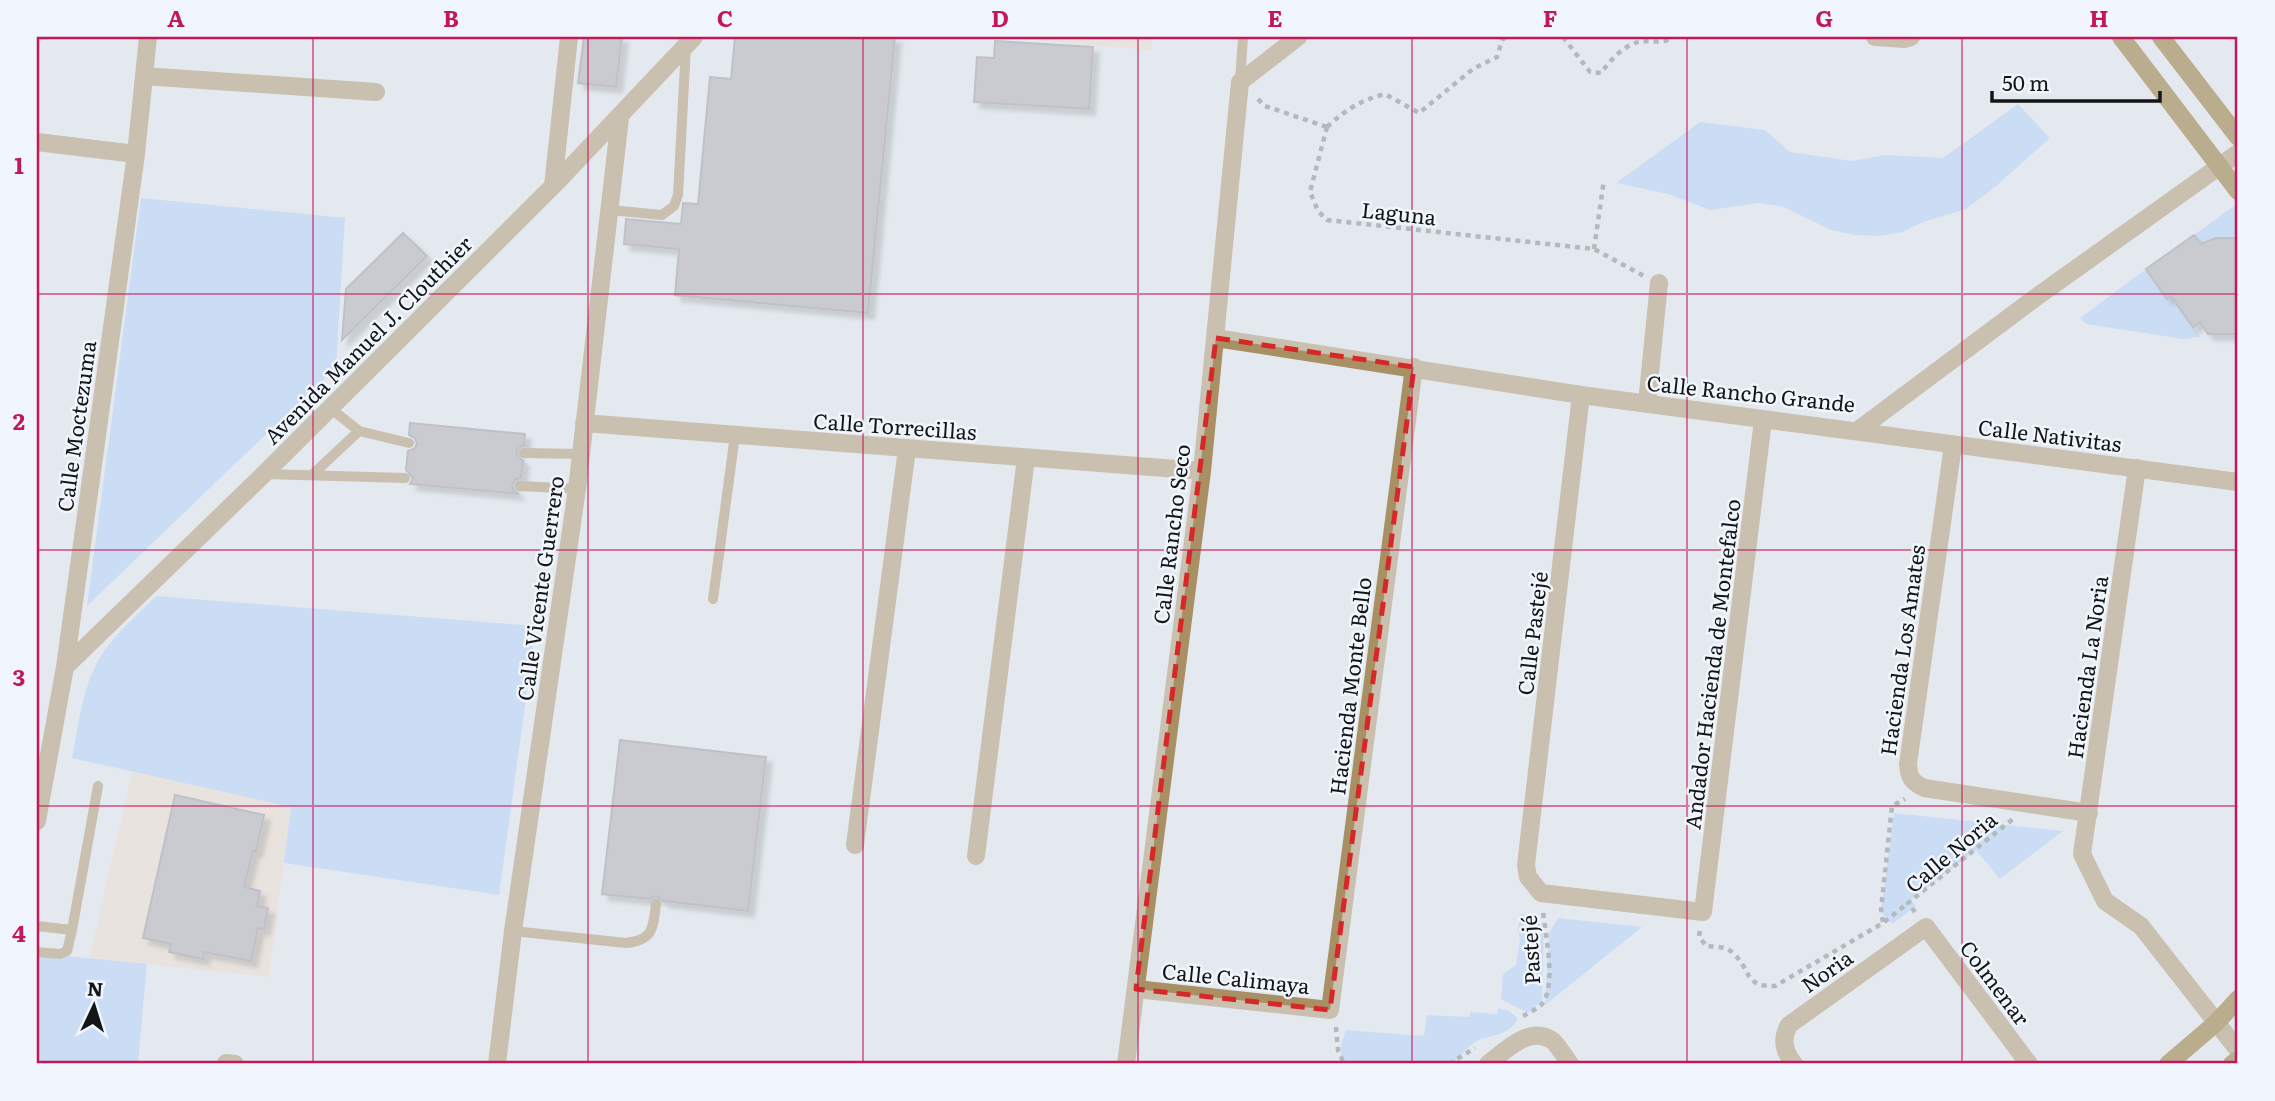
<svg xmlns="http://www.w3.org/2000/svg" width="2275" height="1101" viewBox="0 0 2275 1101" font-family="Literata,serif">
  <defs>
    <filter id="shadow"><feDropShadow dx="6" dy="6" stdDeviation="2" flood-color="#0004"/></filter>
  </defs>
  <rect width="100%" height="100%" fill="#e4e9ef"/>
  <path fill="#eddbca" d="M994,37H1152L1151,50Z
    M132,772L291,807L269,977L89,958Z"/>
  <path fill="#adcffb" d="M2018,104L2050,138L1995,187L1966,209L1923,222L1903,232L1879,236L1855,235L1831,230L1784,207L1759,203L1710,210L1668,194L1616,183L1700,122L1765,130L1790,152L1852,161L1884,155L1943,158Z
    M141,198L345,218L336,367L87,606Z
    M2235,205L2238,209V239L2216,238L2201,244L2194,235Z
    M2146,269L2167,298L2171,296L2201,337L2183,339L2086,324L2080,318Z
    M156,596L536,626L499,895L284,863L291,807L72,758C78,729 81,695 95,667C108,639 135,618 156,596Z
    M1894,813L2063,831L2000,879L1976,850L1911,900L1916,906L1892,924L1881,912Z
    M1520,914L1534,915L1544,931L1542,1001L1528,1013L1501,999L1503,974L1516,965L1520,941L1518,928Z
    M1558,918L1642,927L1545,1005L1549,933Z
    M37,953L147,964L138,1064H37Z
    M1498,1008L1509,1011L1518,1018C1510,1035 1493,1035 1479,1040C1469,1044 1460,1057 1453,1064H1341V1044L1346,1030L1424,1036L1427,1015L1469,1017L1471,1012L1497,1014Z"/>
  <path fill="#aaa7ae" stroke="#929096" stroke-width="2" filter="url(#shadow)" d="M584,37H622L616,87L578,83Z
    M735,37H895L868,313L675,295L679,249L624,244L626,219L681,224L683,203L698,204L710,77L731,79Z
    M995,41L1093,47L1089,109L974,102L977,57L994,58Z
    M403,233L427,256L342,340L346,289Z
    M2194,235L2201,244L2216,238H2238V334H2208L2200,322L2193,327L2171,296L2167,299L2146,269Z
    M410,423L525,434L524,445L520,447L516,452L518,457L523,461L521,478L516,479L512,485L513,490L519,494L410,484L413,478L406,470L408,451L414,449L417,444L415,438L409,435Z
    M620,740L766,757L748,911L663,901L656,896L650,899L602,894Z
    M175,795L264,815L256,851H253L244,887L260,891L257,906L268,908L264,929L258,928L251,961L204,952L203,959L169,952L171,944L143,938Z"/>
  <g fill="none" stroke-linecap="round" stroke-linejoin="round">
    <path stroke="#7a7e82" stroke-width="4.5" stroke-dasharray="5 5" stroke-linecap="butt" d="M1563,37L1590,72L1601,73C1609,62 1621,48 1635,43C1647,38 1662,46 1673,37
      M1258,99L1265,106L1327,127
      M1327,127L1310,192L1318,211L1327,220L1594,249L1644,276
      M1327,127C1345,110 1361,100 1385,94L1419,113L1473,69L1497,57L1502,40L1506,37
      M1594,249L1604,180
      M1915,912L1908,903L2013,819
      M1883,922L1881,910L1892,806L1905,799
      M1700,931L1699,936L1706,946C1715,947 1726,946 1733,953C1752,970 1743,987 1775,986L1883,923L1908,903
      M1523,1016C1529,1013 1537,1009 1542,1004C1557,985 1545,934 1543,911
      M1336,1027L1338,1050L1344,1064
      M1449,1064L1475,1048"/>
    <path stroke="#a88f64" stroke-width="10" d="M1240,82L1243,37
      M610,210L662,215L674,206L678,195L686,46
      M330,408L359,431L409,443
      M524,453L580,454
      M265,474L405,478
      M312,475L359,431
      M520,486L577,489
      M713,599L735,435
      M37,926L72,930L98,786
      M513,931L626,943C653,940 653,929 656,904
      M37,952L60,954L67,951L72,930"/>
    <path stroke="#a88f64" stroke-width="18" d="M1875,37L1904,39L1911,37
      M144,76L376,92
      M37,142L136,154
      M553,186L569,37
      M1216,338L1581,395L2238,482
      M1581,395L1526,865L1528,877L1541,893L1703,912L1763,420
      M1647,403L1659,283
      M584,423L1202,471
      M1857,431L2035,298L2238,153
      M1953,445L1908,764C1909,778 1912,782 1924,788L2089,813
      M2137,468L2082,854L2105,901L2141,926L2238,1050
      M65,667L264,474L553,186L694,37
      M37,821L65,667L136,154L148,37
      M855,845L907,449
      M976,856L1026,458
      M1136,989L1330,1010L1414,367
      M226,1063L235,1064
      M497,1064L513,931L577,489L620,118
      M1126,1064L1202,471L1240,82L1298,37
      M1488,1064C1505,1051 1530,1024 1553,1041C1559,1047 1565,1057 1570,1064
      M1794,1064C1784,1052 1781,1039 1789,1025L1926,927L2029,1064"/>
    <path stroke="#886417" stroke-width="18" d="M2121,37L2238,191
      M2161,37L2238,137
      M2168,1064L2216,1023L2238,999
      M2232,1064L2238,1060"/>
  </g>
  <path d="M0 0H2275V1101H0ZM1216,338L1414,367L1330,1010L1136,989Z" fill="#e4e9ef" fill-opacity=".55" fill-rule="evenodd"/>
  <path fill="none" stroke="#d62828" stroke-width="5" stroke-dasharray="14 9" stroke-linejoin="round" d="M1216,338L1414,367L1330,1010L1136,989Z"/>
  <path fill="none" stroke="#c2185b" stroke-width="2" stroke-opacity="0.55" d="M313,37V1064M588,37V1064M863,37V1064M1138,37V1064M1412,37V1064M1687,37V1064M1962,37V1064M37,294H2238M37,550H2238M37,806H2238"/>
  <g text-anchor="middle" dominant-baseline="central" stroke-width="5" stroke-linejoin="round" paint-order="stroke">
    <g font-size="21" fill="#131517" stroke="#f1f6fc">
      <text transform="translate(1399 212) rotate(6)">Laguna</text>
      <text transform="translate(367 339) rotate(-45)">Avenida Manuel J. Clouthier</text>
      <text transform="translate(1751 392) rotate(6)">Calle Rancho Grande</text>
      <text transform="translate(895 425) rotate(4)">Calle Torrecillas</text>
      <text transform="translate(75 426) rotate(-82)">Calle Moctezuma</text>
      <text transform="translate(2050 434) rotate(7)">Calle Nativitas</text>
      <text transform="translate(1170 534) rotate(-83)">Calle Rancho Seco</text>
      <text transform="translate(539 588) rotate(-82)">Calle Vicente Guerrero</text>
      <text transform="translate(1531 633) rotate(-83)">Calle Pastejé</text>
      <text transform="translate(1901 650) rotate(-82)">Hacienda Los Amates</text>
      <text transform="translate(1711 664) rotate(-83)">Andador Hacienda de Montefalco</text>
      <text transform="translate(2086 667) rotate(-82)">Hacienda La Noria</text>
      <text transform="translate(1349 686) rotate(-83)">Hacienda Monte Bello</text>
      <text transform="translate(1950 851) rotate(-40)">Calle Noria</text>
      <text transform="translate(1529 950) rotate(-93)">Pastejé</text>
      <text transform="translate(1826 970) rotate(-35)">Noria</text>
      <text transform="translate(1236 977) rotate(6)">Calle Calimaya</text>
      <text transform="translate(1996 982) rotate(53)">Colmenar</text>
    </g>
  </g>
  <rect width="2275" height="1101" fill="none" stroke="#f1f6fc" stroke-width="77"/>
  <g transform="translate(94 1006) rotate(4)" stroke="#f1f6fc" stroke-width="5" paint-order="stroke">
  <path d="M0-5L12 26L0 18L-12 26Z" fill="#131517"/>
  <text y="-10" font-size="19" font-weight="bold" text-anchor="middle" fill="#131517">N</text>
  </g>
  <path d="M1992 91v10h168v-10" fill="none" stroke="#131517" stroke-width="3.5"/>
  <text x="2002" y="91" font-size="21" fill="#131517" stroke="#f1f6fc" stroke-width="5" paint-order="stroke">50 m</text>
  <rect x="38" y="38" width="2198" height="1024" fill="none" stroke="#c2185b" stroke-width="2.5"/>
  <g font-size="23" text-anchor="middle" font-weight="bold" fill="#c2185b">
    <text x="176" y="27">A</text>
    <text x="451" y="27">B</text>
    <text x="725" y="27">C</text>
    <text x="1000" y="27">D</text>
    <text x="1275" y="27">E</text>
    <text x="1550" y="27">F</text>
    <text x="1824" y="27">G</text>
    <text x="2099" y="27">H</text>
    <text x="19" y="174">1</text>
    <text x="19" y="430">2</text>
    <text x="19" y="686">3</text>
    <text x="19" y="942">4</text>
  </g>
</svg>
